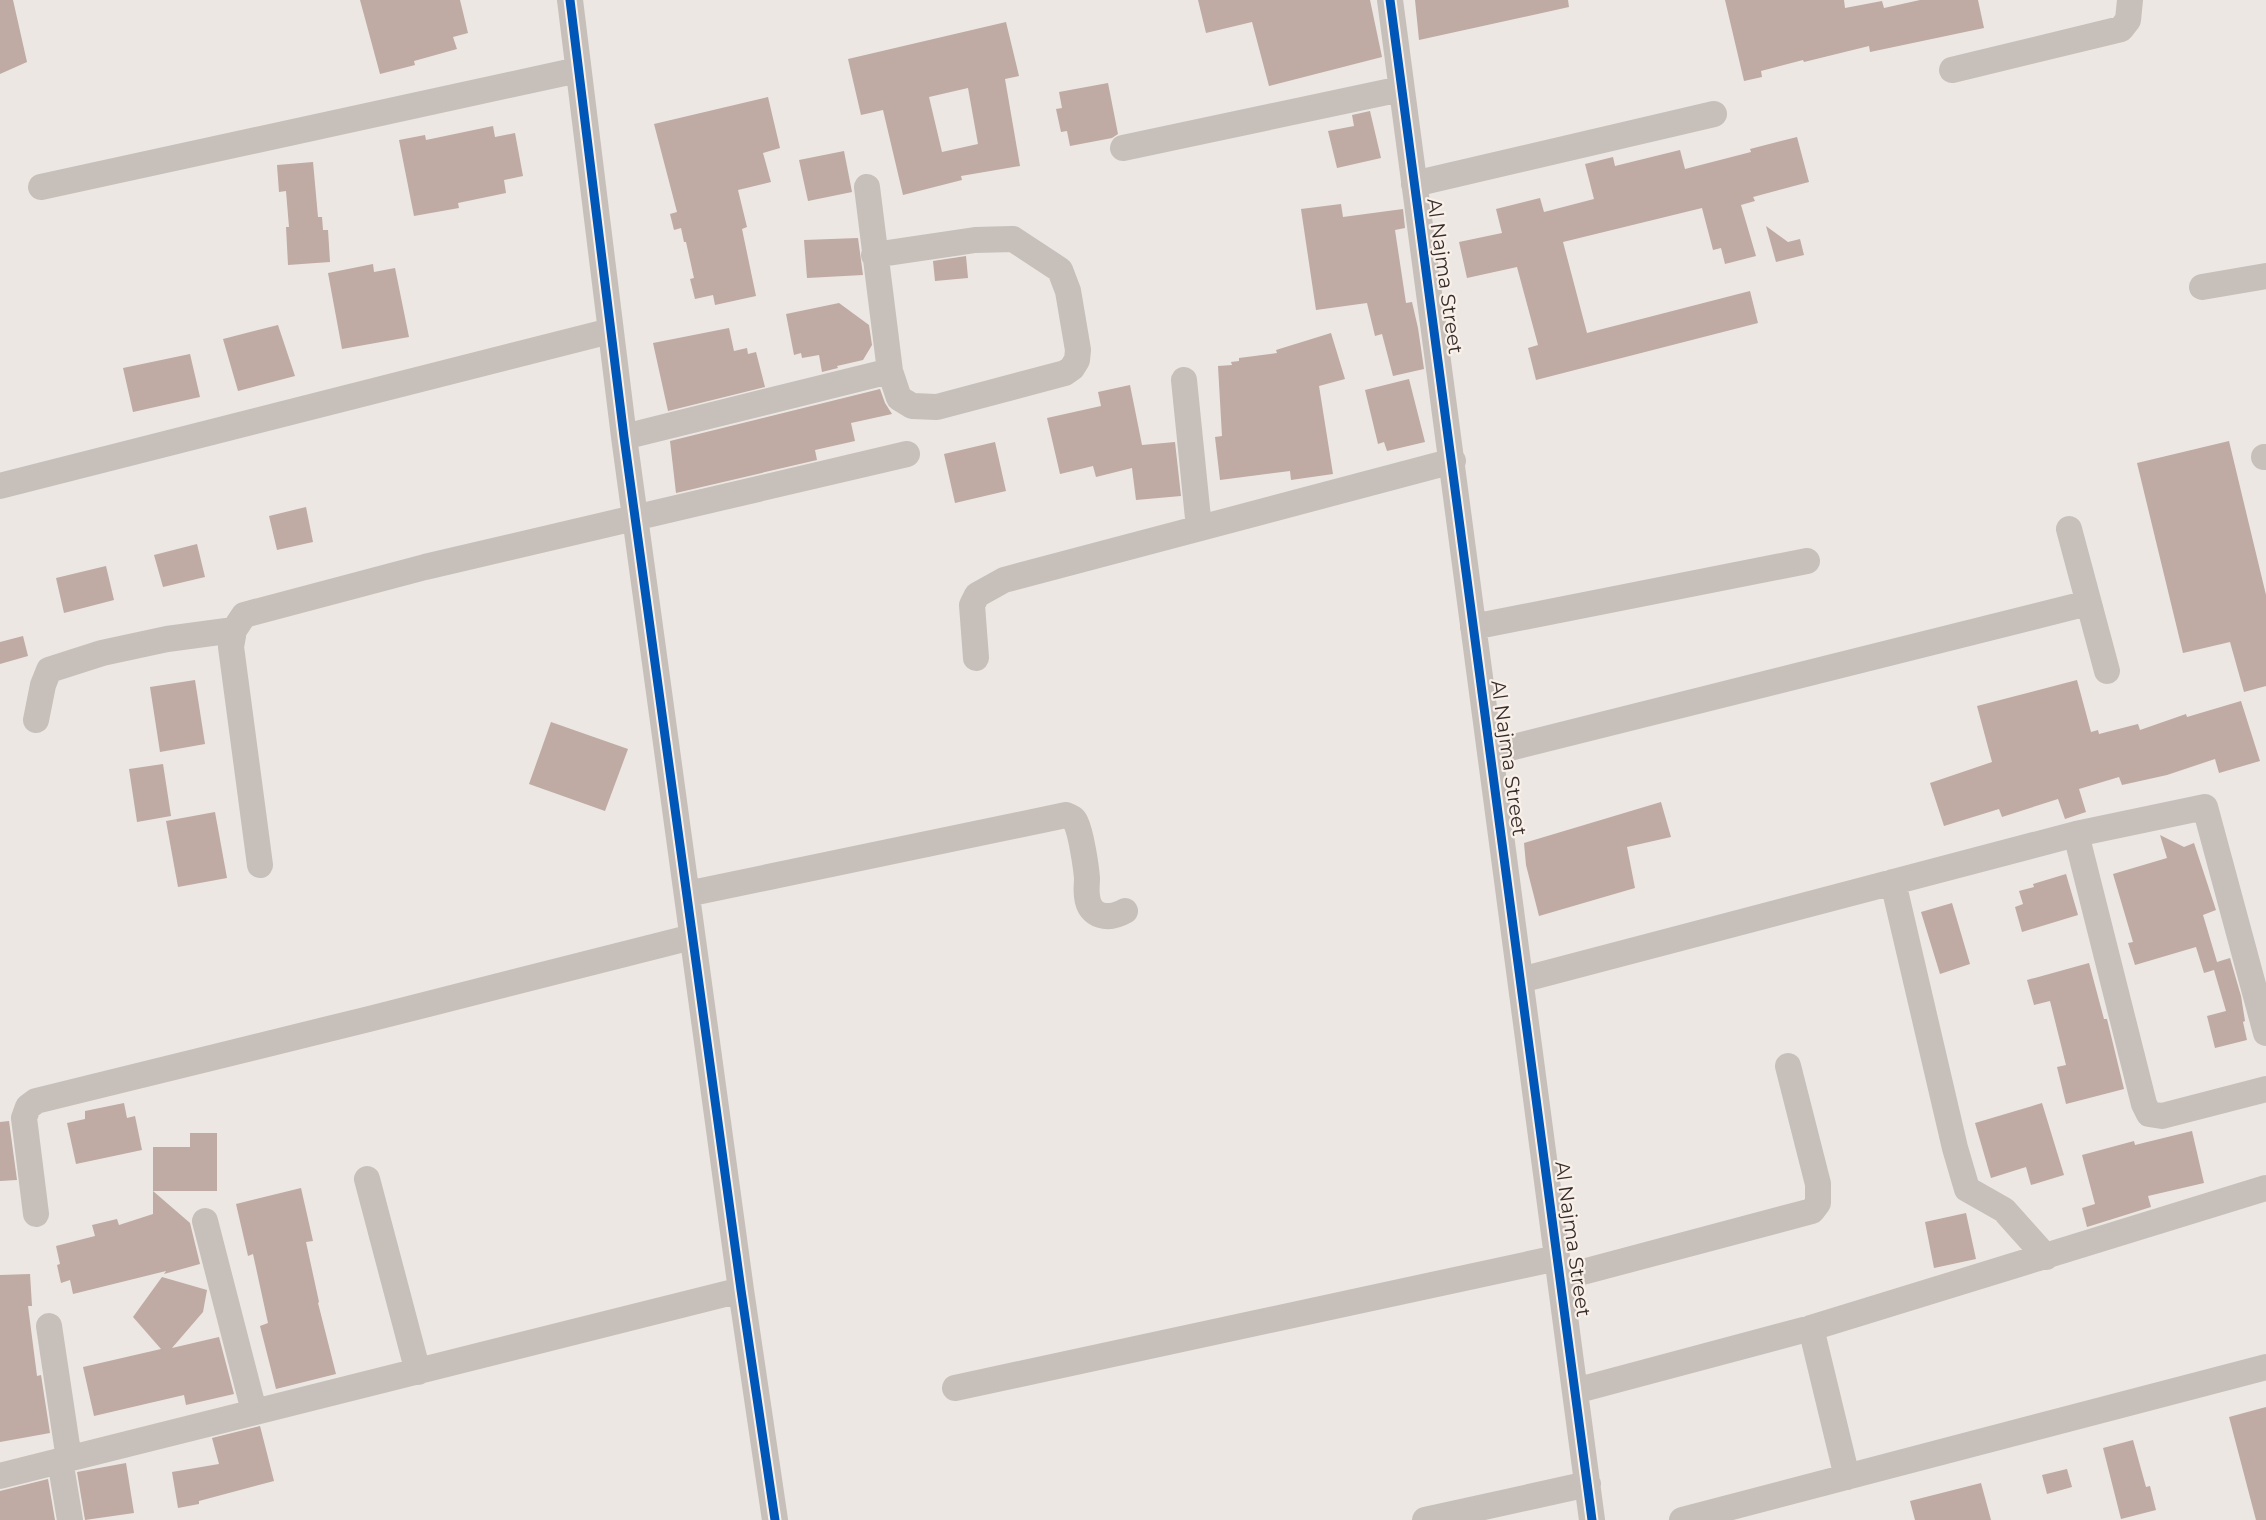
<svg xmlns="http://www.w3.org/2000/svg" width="2266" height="1520" viewBox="0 0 2266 1520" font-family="Montserrat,sans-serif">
  <rect width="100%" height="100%" fill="#ece7e2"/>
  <path fill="#bfaaa4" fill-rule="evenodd" d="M0,0H13L27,62L0,74Z
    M360,0H460L468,33L453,37L457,49L414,61L415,65L380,74Z
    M1198,0H1370L1382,57L1269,86L1252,22L1206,33Z
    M1415,0H1568L1569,7L1419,40Z
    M1725,0H1844L1845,8L1882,1L1884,8L1920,0H1978L1984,28L1870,52L1869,46L1804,62L1803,60L1761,71L1762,77L1744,81Z
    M1006,22L1019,76L1005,79L1020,166L961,176L962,180L903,195L883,110L861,115L848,59ZM968,88L978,144L942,152L929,97Z
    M1108,83L1118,134L1112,138L1070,146L1067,131L1061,132L1056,109L1062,108L1059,92Z
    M768,97L780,148L763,153L771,182L738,190L747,227L742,229L756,296L715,305L713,295L695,299L690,279L694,278L686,242H684L681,228L674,230L670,214L677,212L654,124Z
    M1370,111L1381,158L1337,168L1328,131L1354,126L1352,115Z
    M493,126L495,137L515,133L523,176L504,180L506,193L458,203L459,208L414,216L399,140L425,135L426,140Z
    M1797,137L1809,182L1753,197L1755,201L1741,205L1756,256L1725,264L1721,248L1713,250L1702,208L1563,242L1587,333L1750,291L1758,323L1536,380L1528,348L1538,345L1517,267L1467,278L1459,242L1502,233L1496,209L1540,198L1544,212L1594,199L1585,164L1613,157L1615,166L1680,150L1685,169L1751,152L1750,149Z
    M844,151L852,192L808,201L799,160Z
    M313,162L318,217H322L323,230H328L330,262L288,265L286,227H289L286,191L279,192L277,165Z
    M1341,204L1343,217L1403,209L1405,228L1395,230L1406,303L1412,302L1418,328L1424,369L1393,376L1382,334L1375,336L1367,303L1316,310L1301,209Z
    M1766,226L1788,242L1800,239L1804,255L1776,262Z
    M858,238L863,275L807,278L804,240Z
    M966,256L968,278L935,281L933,261Z
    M373,264L374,272L395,268L409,337L342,349L328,273Z
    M839,303L869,325L872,345L863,360L837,366L838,368L822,372L819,355L802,358L801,353L794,355L786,314Z
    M278,325L295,376L238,391L223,339Z
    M729,328L734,351L747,348L748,354L756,352L765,387L668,411L653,343Z
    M1331,333L1345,379L1319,386L1333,474L1291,480L1290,471L1220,480L1215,437L1222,436L1218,366L1232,365L1231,362L1239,361V358L1277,353L1276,350Z
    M190,354L200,397L133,412L123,368Z
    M1409,379L1425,442L1387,451L1384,442L1378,444L1365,390Z
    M1130,385L1142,445L1175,442L1181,496L1136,500L1132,468L1096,477L1093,466L1060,474L1047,418L1101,406L1098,392Z
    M880,389L885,403L892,414L851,423L855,441L815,450L817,460L676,493L670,441Z
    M2229,441L2266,595V686L2244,692L2230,642L2183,653L2137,463Z
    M995,442L1006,491L955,503L944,454Z
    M306,507L313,542L277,550L269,516Z
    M197,544L205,577L163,587L154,555Z
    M106,566L114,600L64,613L56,578Z
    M23,636L28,656L0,664V642Z
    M195,680L205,744L160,752L150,687Z
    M2077,680L2091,732L2098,730L2099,734L2138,724L2140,730L2186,714L2187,717L2241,701L2260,761L2219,773L2215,759L2167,775L2122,785L2119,777L2079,789L2086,812L2065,819L2058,799L2002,817L1999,809L1944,826L1930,783L1992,762L1977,706Z
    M551,722L628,749L605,811L529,784Z
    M163,764L171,816L137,822L129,769Z
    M1661,802L1671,837L1627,847L1635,888L1539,916L1526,865L1524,843Z
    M215,812L227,878L178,887L166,821Z
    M2160,835L2184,847L2194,843L2216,910L2203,915L2217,962L2230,958L2241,996L2245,1021L2243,1022L2247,1040L2215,1048L2207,1016L2226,1011L2214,970L2204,973L2196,947L2135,965L2128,943L2133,942L2113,874L2167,858Z
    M2066,874L2078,915L2022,932L2015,907L2023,904L2019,891L2034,887L2033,884Z
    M1952,903L1970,964L1940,974L1921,912Z
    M2089,963L2104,1019H2107L2124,1089L2066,1104L2057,1067L2066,1065L2050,1001L2034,1005L2027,980Z
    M124,1103L127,1118L135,1116L142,1150L76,1164L67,1123L85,1119V1111Z
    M2042,1103L2064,1175L2031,1185L2026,1167L1991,1178L1975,1123Z
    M9,1121L17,1180L0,1181V1122Z
    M2192,1131L2204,1183L2148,1196L2151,1207L2087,1227L2082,1208L2095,1204L2082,1155L2134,1141L2135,1145Z
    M190,1133H217V1191H153L190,1223L200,1264L164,1274L166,1271L73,1294L70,1280L61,1283L57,1265L60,1264L56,1246L95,1236L92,1225L117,1219L119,1225L153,1214V1147H190Z
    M301,1188L313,1241L306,1242L319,1302L318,1303L336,1374L276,1389L260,1326L268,1323L253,1254L248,1256L236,1204Z
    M1966,1213L1976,1259L1934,1268L1925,1222Z
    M30,1274L32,1306H28L37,1376L41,1375L50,1433L0,1442V1275Z
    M162,1277L207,1290L203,1312L172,1348L219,1337L234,1394L186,1405L184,1395L94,1416L83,1367L161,1349L133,1317Z
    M2266,1407V1520H2256L2229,1417Z
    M260,1426L274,1481L199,1501V1504L178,1508L172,1472L219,1464L212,1438Z
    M2133,1440L2146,1487L2150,1486L2156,1510L2121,1519L2103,1448Z
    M126,1463L134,1513L85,1520L77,1472Z
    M2067,1469L2072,1487L2047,1494L2042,1475Z
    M48,1479L55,1520H0V1491Z
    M1981,1483L1991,1520H1915L1910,1501Z"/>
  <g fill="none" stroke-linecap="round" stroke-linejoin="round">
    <path stroke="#c6bfba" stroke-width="26" d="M570,0L624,437L741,1290L775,1520
      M1390,0L1592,1520
      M1952,70L2121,29L2128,20L2130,0
      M1123,148L1401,89
      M1414,184L1714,114
      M41,187L578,70
      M867,187L890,371L899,398L912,406L937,407L1065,373L1072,368L1077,360L1078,350L1068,291L1060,270L1013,239L975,240L874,255
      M2202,287L2266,276
      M1184,380L1199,528
      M624,437L890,371
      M2264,457H2266
      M0,486L610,331
      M2069,529L2107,671
      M1473,627L1807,561
      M976,658L972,605L977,595L1004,580L1453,461
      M36,720L43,685L49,670L102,653L167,639L234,630
      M1490,753L2088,603
      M2076,834L2144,1104L2149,1114L2162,1116L2266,1089
      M260,865L231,647L234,630L244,615L425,567L907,454
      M1893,882L1955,1148L1967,1189L2004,1210L2046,1257
      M687,894L1066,815C1071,817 1074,818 1076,823C1081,833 1086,866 1087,878C1087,884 1086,890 1087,896C1089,918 1109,920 1125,911
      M1521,980L2076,834L2205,807L2266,1033
      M367,1179L418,1372
      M36,1214L24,1118L28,1107L36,1101L369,1019L692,937
      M205,1221L254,1411
      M1560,1278L1812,1211L1818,1203V1184L1788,1066
      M49,1326L69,1459
      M1811,1328L1847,1477
      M955,1388L1557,1258
      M1575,1391L1811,1328L2266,1188
      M60,1460L70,1520
      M0,1476L741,1290
      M1425,1520L1588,1484
      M1682,1520L2266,1367"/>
    <g stroke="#f9f1e9" stroke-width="13">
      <path id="cycleway" d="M570,0L624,437L741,1290L775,1520
        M1390,0L1592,1520"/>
    </g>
    <use href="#cycleway" stroke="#0057b8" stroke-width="9"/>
  </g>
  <g text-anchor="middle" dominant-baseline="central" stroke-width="4.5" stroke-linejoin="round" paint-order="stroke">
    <g font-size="20" fill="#372c29" stroke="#f9f1e9">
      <text transform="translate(1445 276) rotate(82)">Al Najma Street</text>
      <text transform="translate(1509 758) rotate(82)">Al Najma Street</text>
      <text transform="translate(1573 1239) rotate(82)">Al Najma Street</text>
    </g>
  </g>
</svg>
